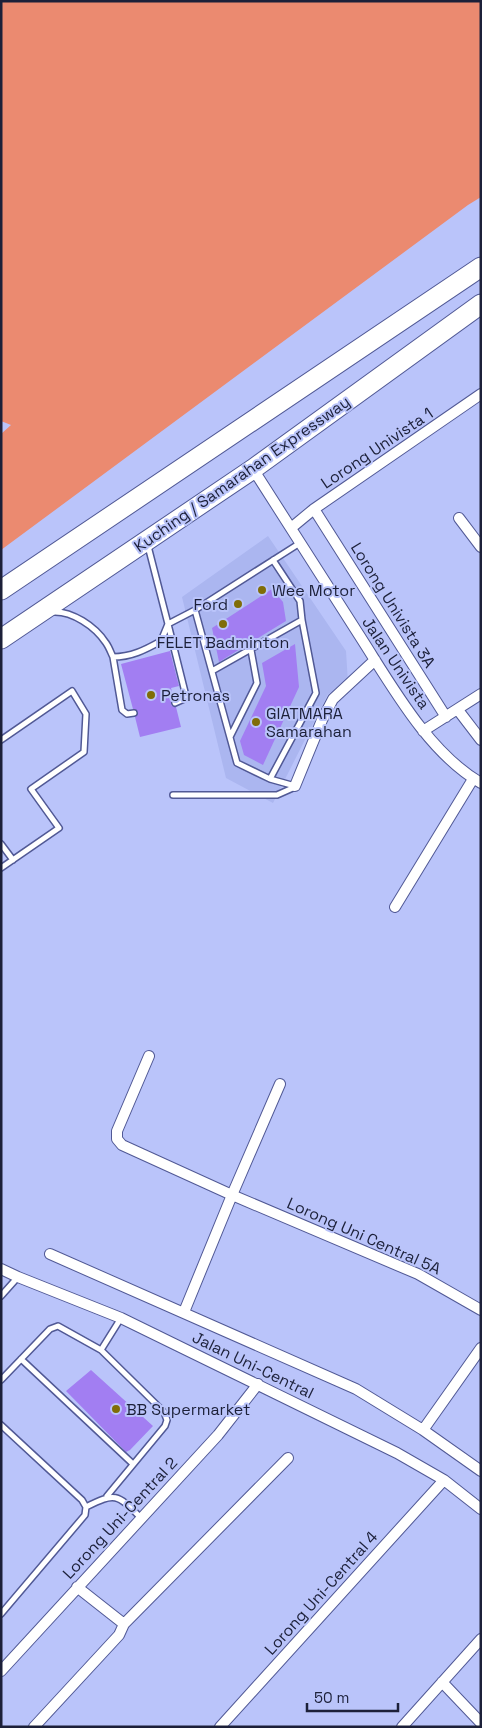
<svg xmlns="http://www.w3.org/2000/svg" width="482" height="1728" viewBox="0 0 482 1728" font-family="'Space Grotesk',sans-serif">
  <rect width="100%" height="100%" fill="#bac4fa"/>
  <path fill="#abb6f0" d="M268,536L346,651L348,683L328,694L273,803L226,778L182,597Z"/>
  <path fill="#eb8a70" d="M1,1H481V197L468,205L1,550V434L11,425L1,421Z"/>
  <path fill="#a27ef2" d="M272,589L283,602L286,621L219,662L212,628Z
    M295,644L299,687L263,765L244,755L240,741L266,686L262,663Z
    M170,651L179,686L171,688L174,699L171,703L172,706L176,707L181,727L140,737L135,717L138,712L133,709L121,664Z
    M91,1370L153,1426L130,1450L126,1452L66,1391Z"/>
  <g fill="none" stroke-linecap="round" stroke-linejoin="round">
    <g stroke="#515995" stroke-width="8">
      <path id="lane" d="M195,610L237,763L270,779L295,786
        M53,612C72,611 95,626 106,643C109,647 111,653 113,657C131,657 145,650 161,641L168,624L148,546
        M113,657L122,710L127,714L134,713
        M212,671L302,620
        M175,703L184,699L186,696L168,624L195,610L300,543
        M230,737L257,683L251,650
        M1,740L72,691L86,714L84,752L31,789L59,828L1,868
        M270,779L316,693L302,620L300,601L273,560
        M173,795H277L295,787
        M1,844L13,860
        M1,1296L18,1277
        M101,1350L121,1318
        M21,1359L133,1464
        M1,1380L50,1329L58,1326L101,1350L164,1412L167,1420L165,1426L107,1496
        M1,1425L82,1500L86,1507L85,1515L1,1614
        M86,1507C116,1492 117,1494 141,1518"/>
    </g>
    <g stroke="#515995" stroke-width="12">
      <path id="street" d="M253,469C289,525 325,582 361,638C393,688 429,753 481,783
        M314,509L446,717
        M459,518L481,547
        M291,528L314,509L481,394
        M458,710L481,740
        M423,731L481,694
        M295,786L322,720L333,699L375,660
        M395,907L473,779
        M149,1056L117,1131V1139L122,1145L232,1195L418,1274L481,1310
        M50,1254L356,1389L423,1430L481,1471
        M1,1269L18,1277L121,1318L397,1453L444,1480L481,1509
        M184,1312L232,1195L280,1084
        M423,1430L481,1348
        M77,1587L124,1624
        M1,1671L218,1435L258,1384
        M442,1682L481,1723
        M34,1727L119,1635L124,1624L288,1458
        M220,1727L444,1480
        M402,1727L481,1639"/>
    </g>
    <g stroke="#515995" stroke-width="21">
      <path id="highway" d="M1,590L481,267
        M1,639L253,469L481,304"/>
    </g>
    <use href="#lane" stroke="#fff" stroke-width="5"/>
    <use href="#street" stroke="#fff" stroke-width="10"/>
    <use href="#highway" stroke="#fff" stroke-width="19"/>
  </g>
  <g fill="#806d08" stroke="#bac4fa" stroke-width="2">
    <circle cx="262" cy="590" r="5"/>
    <circle cx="238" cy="604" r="5"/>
    <circle cx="223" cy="624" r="5"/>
    <circle cx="151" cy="695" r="5"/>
    <circle cx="256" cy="722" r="5"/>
    <circle cx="116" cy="1409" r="5"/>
  </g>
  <g text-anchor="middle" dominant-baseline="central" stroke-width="4" stroke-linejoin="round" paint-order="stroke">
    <g font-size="16" fill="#1c2039" stroke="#bac4fa">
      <text transform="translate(377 448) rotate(-34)">Lorong Univista 1</text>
      <text transform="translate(242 474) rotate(-35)">Kuching / Samarahan Expressway</text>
      <text transform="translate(393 605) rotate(58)">Lorong Univista 3A</text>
      <text transform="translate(396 663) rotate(56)">Jalan Univista</text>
      <text transform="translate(364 1236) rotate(24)">Lorong Uni Central 5A</text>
      <text transform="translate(253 1365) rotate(26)">Jalan Uni-Central</text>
      <text transform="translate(120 1518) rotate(-47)">Lorong Uni-Central 2</text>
      <text transform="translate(321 1593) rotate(-48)">Lorong Uni-Central 4</text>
    </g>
    <g font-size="16" fill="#1c2039" stroke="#bac4fa" text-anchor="start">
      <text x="272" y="590">Wee Motor</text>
      <text x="228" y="604" text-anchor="end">Ford</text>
      <text x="223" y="642" text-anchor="middle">FELET Badminton</text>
      <text x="161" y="695">Petronas</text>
      <text x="266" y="713">GIATMARA<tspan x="266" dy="18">Samarahan</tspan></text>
      <text x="126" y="1409">BB Supermarket</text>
    </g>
  </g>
  <rect width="482" height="1728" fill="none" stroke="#1c2039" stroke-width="5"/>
  <path d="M307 1703v8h91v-8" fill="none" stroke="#1c2039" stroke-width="2.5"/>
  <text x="314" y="1703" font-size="15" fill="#1c2039" stroke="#bac4fa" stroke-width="4" paint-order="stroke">50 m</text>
</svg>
